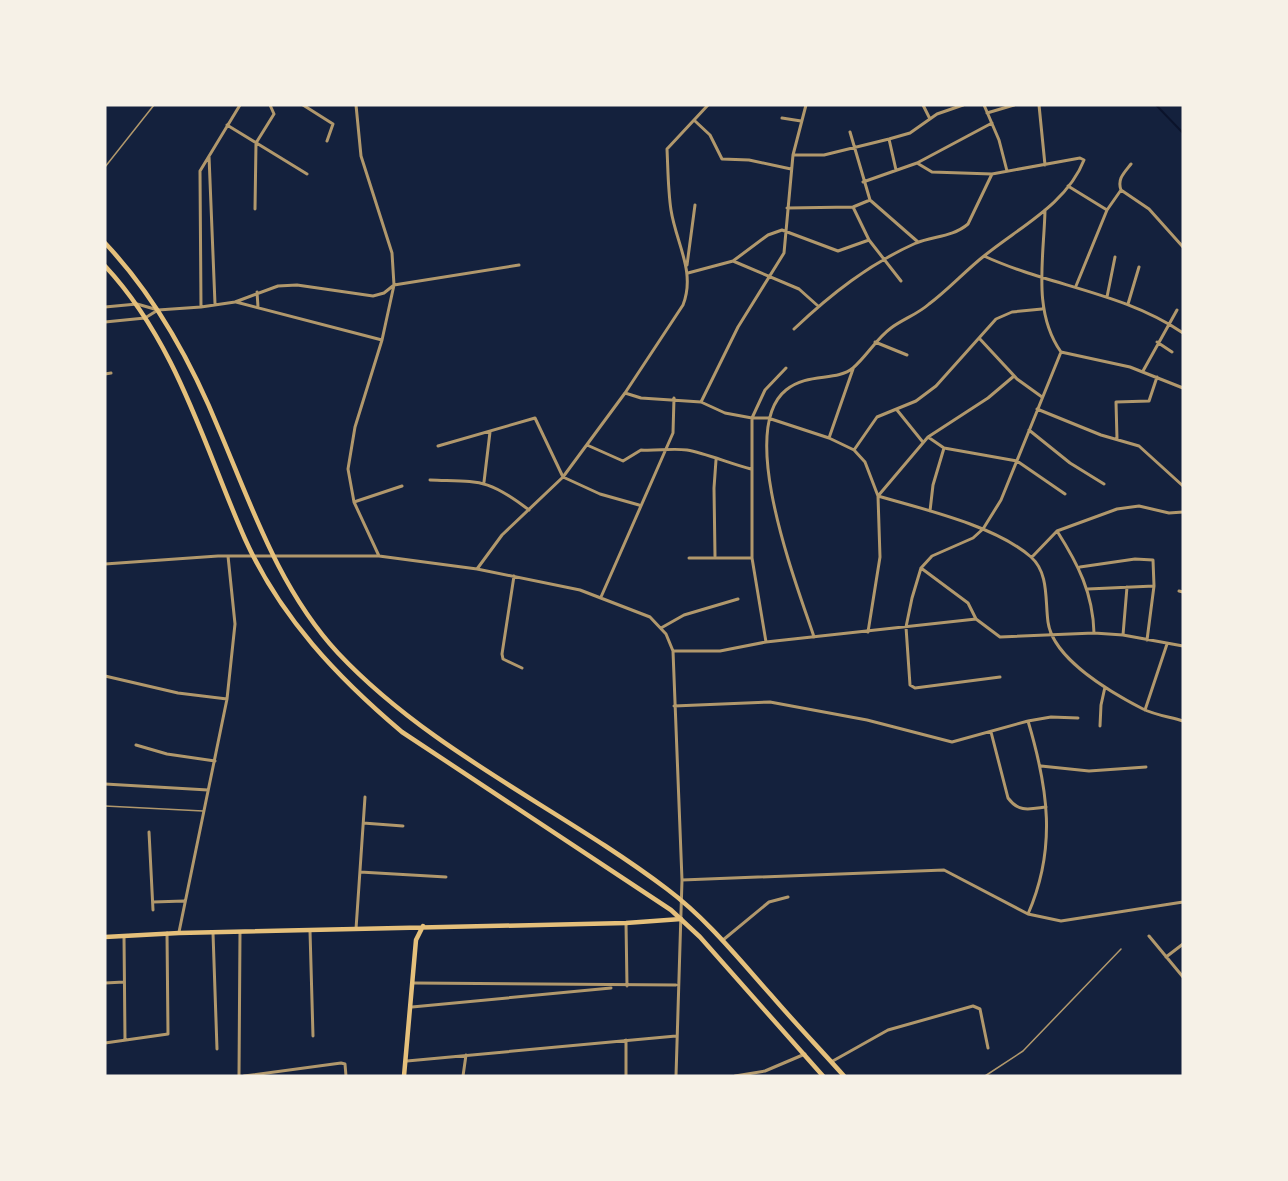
<svg xmlns="http://www.w3.org/2000/svg" width="1288" height="1181" viewBox="0 0 1288 1181" font-family="'PT Sans Narrow',sans-serif">
  <rect width="100%" height="100%" fill="#14213d"/>
  <g fill="none" stroke-linecap="round" stroke-linejoin="round">
    <path stroke="#0b132b" stroke-width="2" d="M1156,105L1183,133"/>
    <path stroke="#b1986c" stroke-width="1.5" d="M105,167L154,105
      M105,806L203,811
      M985,1076L1023,1051L1121,949"/>
    <path stroke="#b1986c" stroke-width="3" d="M303,105L333,124L327,141
      M356,105L361,156L392,253L394,285L382,340L355,427L348,469L354,502L379,556
      M923,105L930,119
      M984,105L999,140L1007,171
      M1039,105L1045,165
      M987,113L1014,105
      M782,118L801,121
      M695,121L710,135L722,159L749,160L791,169
      M227,125L307,174
      M850,132L870,200L918,242
      M889,139L896,170
      M793,155H824L889,139L910,133L937,114L963,105
      M209,156L215,304
      M863,182L917,163L992,123
      M1068,186L1107,210
      M1121,190C1117,179 1124,173 1131,164
      M853,207L869,240L901,281
      M787,208L853,207L870,200
      M255,209L256,143L274,114L270,105
      M1045,210C1044,258 1032,311 1061,352L1130,367L1183,388
      M984,256C1049,286 1123,292 1183,333
      M733,261L799,289L818,306
      M687,265L695,205
      M688,273L733,261L768,235L782,230L838,251L869,240
      M1076,286L1107,210L1121,190L1149,209L1183,247
      M257,292L258,307
      M1107,297L1115,257
      M236,302L382,340
      M1128,304L1139,267
      M105,307L137,304L158,310L201,307L235,302L278,286L297,285L373,296L384,293L394,285L519,265
      M201,307L200,171L240,105
      M105,322L145,318L158,310
      M794,329C831,294 869,264 916,243C933,236 953,237 968,224L992,174
      M979,338L1017,379L1042,397
      M875,342L907,355
      M1157,342L1172,352
      M1143,371L1177,310
      M105,374L111,373
      M625,393L641,398L701,402L725,413L752,418H768L829,438L854,450L865,462L878,496C923,509 996,526 1031,557C1049,573 1045,600 1048,622C1053,659 1112,693 1143,709C1155,715 1170,717 1183,721
      M701,402L738,327L784,253L793,155L806,105
      M1037,409L1101,435L1139,446L1183,486
      M897,410L922,441
      M1029,430L1070,463L1104,484
      M928,437L944,448L1017,461L1065,494
      M829,438L853,369
      M1117,439L1116,402L1149,401L1157,377
      M587,445L623,461L641,450C657,451 671,448 687,450C705,453 731,464 751,469
      M438,446L535,418L563,477L600,494L639,505
      M854,450L877,417L916,401L936,386L996,319L1012,312L1042,309
      M430,480C481,482 487,478 529,510
      M484,482L490,432
      M354,502L402,486
      M930,511L933,485L944,448
      M1057,531C1078,564 1093,593 1094,633
      M715,556L714,488L716,460
      M1032,557L1057,531L1117,509L1139,506L1169,513L1183,512
      M689,558H752
      M105,564L218,556H379L477,569L580,590L650,617L666,634L673,651L682,880
      M1080,567L1135,559L1153,560L1154,586L1147,640
      M921,568L968,603L976,619L1000,637L1094,633L1123,635L1183,646
      M477,569L502,535L563,477L625,393L683,305C696,272 676,243 671,210C668,190 668,169 667,149L708,105
      M514,576L502,654L503,659L522,668
      M1088,589L1154,586
      M1179,591L1183,592
      M601,597L673,433L674,398
      M661,628L684,615L738,599
      M868,632L880,557L878,496L928,437L988,398L1014,376
      M1123,635L1127,587
      M814,637C797,585 736,430 786,390C808,372 836,382 853,368C867,356 876,339 891,328C903,319 918,314 929,304C948,290 965,271 984,256C1018,228 1067,204 1084,160L1080,158L992,174L932,172L917,163
      M766,642L752,558V418L765,390L786,368
      M674,651H720L766,642L976,619
      M105,676L178,693L227,699
      M1000,677L915,688L910,685L906,627L912,598L921,568L932,556L973,538L983,529L1001,500L1061,352
      M674,706L770,702L867,720L952,742L1028,721L1051,717L1078,718
      M1145,710L1167,644
      M1100,726L1101,705L1105,687
      M991,732L1008,798C1019,813 1030,809 1046,807
      M136,745L167,754L215,761
      M1041,766L1089,771L1146,767
      M105,784L208,790
      M363,823L403,826
      M149,832L153,910
      M360,872L446,877
      M153,902L184,901
      M1028,914C1057,848 1048,788 1028,721
      M626,923L627,986
      M356,929L365,797
      M310,931L313,1036
      M179,932L227,699L235,624L228,556
      M213,933L217,1049
      M124,936L125,1040
      M1149,936L1183,977
      M723,940L769,902L788,897
      M1166,957L1183,944
      M105,983L124,982
      M414,983L676,985
      M412,1007L611,988
      M626,1040V1076
      M105,1043L168,1034L167,933
      M407,1061L676,1036
      M831,1062L888,1030L973,1006L980,1009L988,1048
      M239,1076L240,932
      M244,1076L341,1063L345,1064L346,1076
      M463,1076L466,1055
      M676,1076L682,880L944,870L1028,914L1061,921L1183,902
      M735,1076L765,1071L805,1054"/>
    <path stroke="#e5c07b" stroke-width="4.5" d="M105,937L179,933L626,923L681,919
      M404,1076L416,940L423,926"/>
    <path stroke="#e5c07b" stroke-width="4.5" d="M105,243C156,297 192,363 220,432C253,510 280,590 338,653C431,752 560,808 667,889C707,919 738,958 771,995C795,1023 820,1049 844,1076
      M105,266C177,343 204,446 245,539C280,617 338,678 402,732L671,910L700,937L823,1076"/>
  </g>
  <rect width="1288" height="1181" fill="none" stroke="#f6f1e7" stroke-width="213"/>
</svg>
